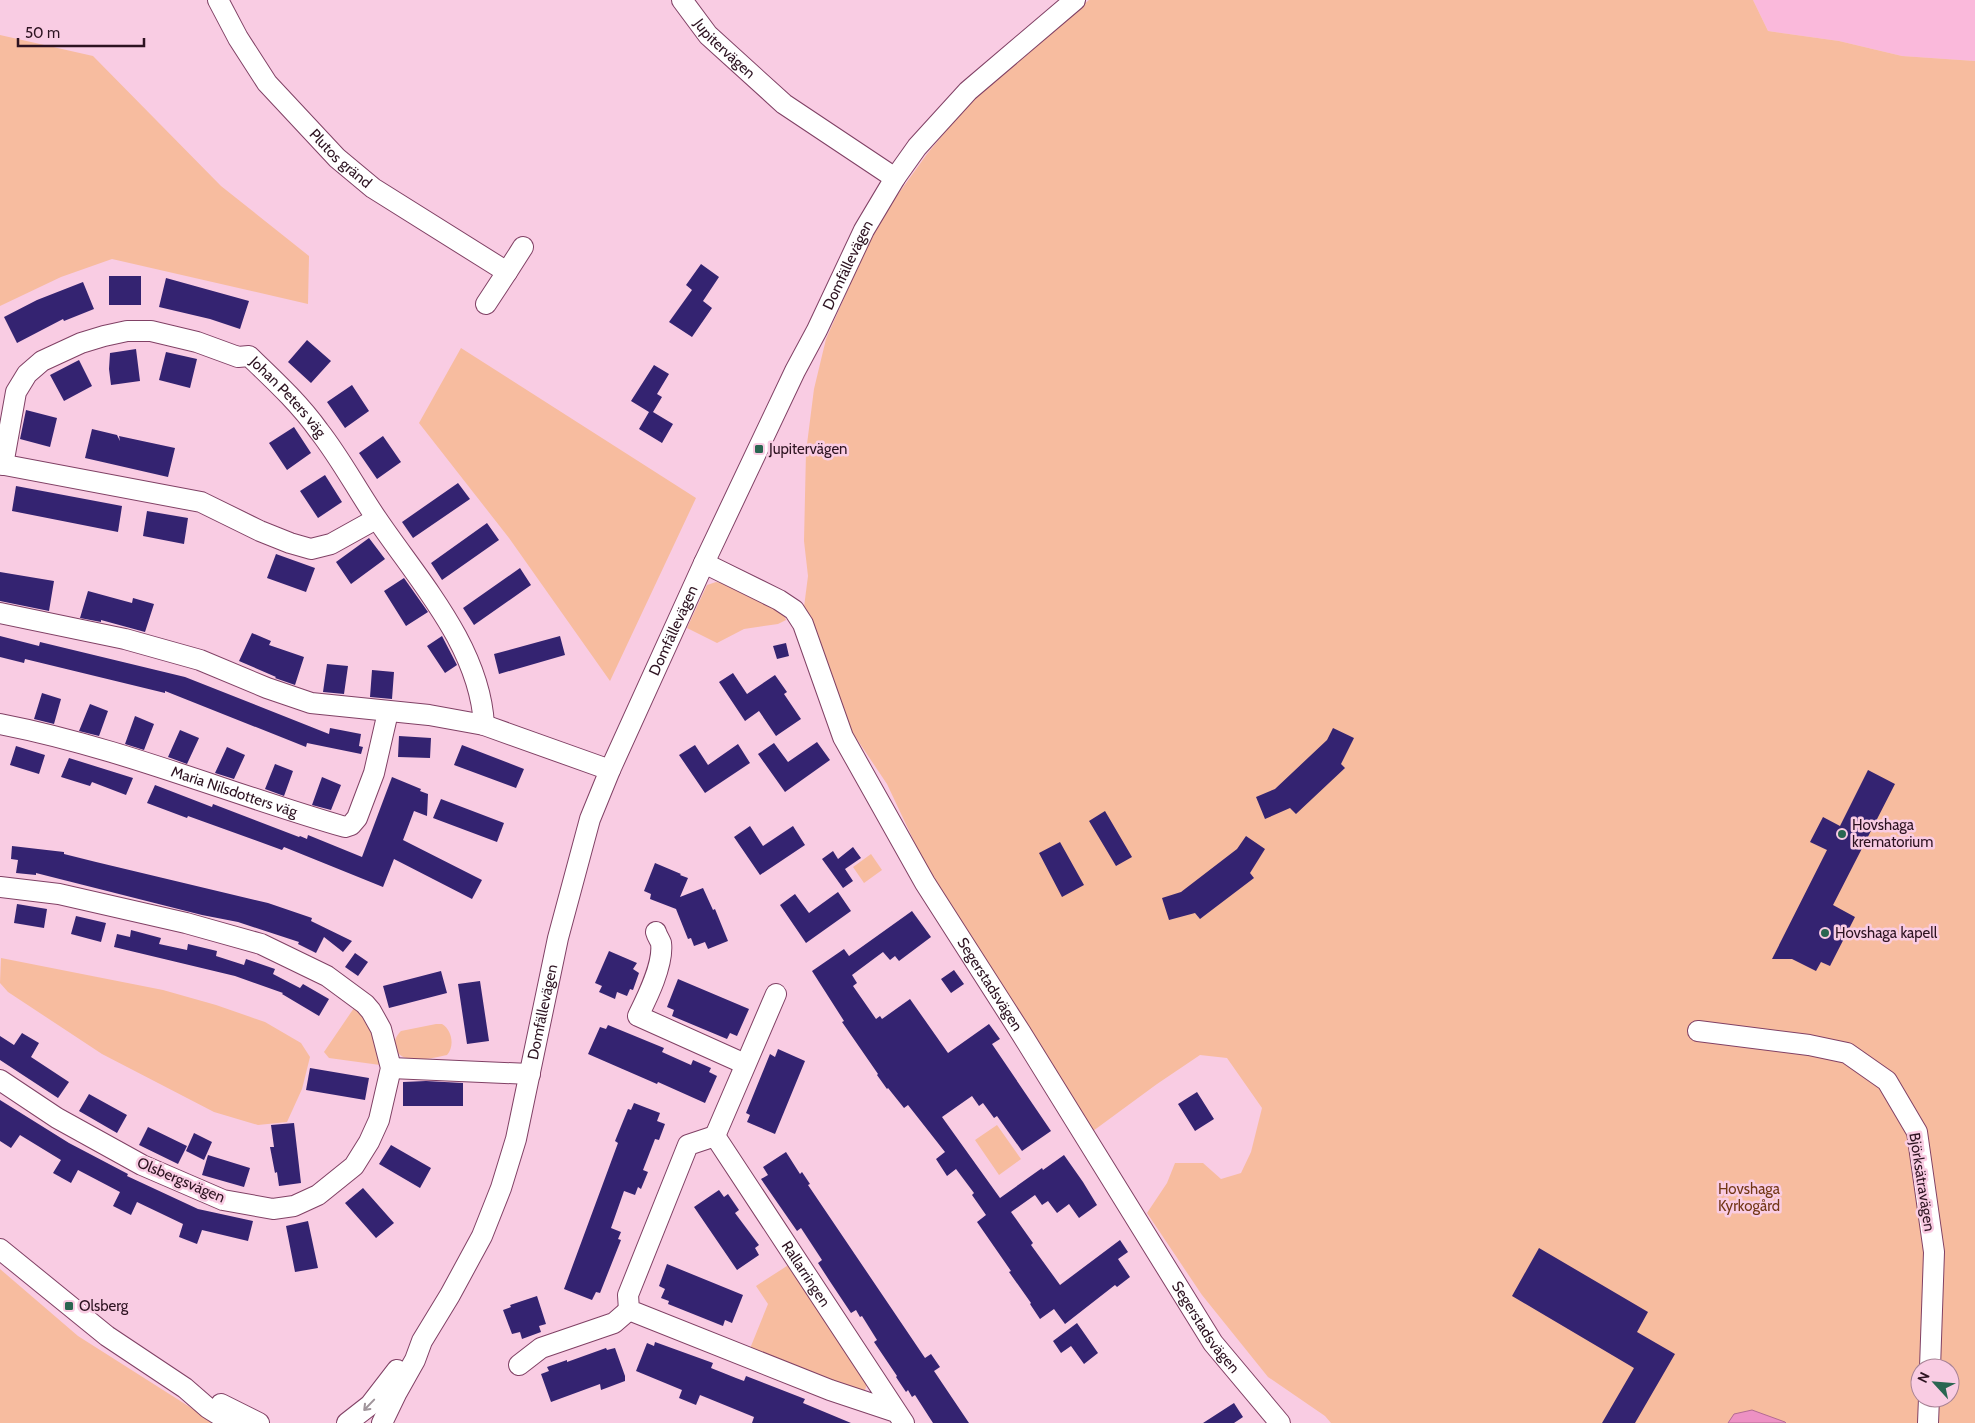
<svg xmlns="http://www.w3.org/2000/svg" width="1975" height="1423" viewBox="0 0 1975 1423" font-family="Cabin,sans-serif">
  <rect width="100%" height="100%" fill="#f9cce3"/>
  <path fill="#fab9db" d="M1753,0H1975V61L1902,56L1839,41L1768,31Z"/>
  <path fill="#f7bc9f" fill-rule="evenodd" d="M1089,0H1753L1768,31L1839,41L1902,56L1975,61V1423H1331L1325,1416L1268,1377L1202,1295L1147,1213L1167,1183L1175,1163H1203L1221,1179L1241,1173L1251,1152L1262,1108L1227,1058L1200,1055L1157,1084L1093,1131L927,869L887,784L848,726L826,665L818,634L804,607L808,576L804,541L806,452L814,389L826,339L868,244L896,197L927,154L961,113L999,76ZM1920,1368H1950V1398H1920Z
    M0,35L93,56L221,186L309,256L308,304L112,259L61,277L0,306Z
    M461,348L696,498L610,681L509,538L419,423Z
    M716,582L727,584L784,614L786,620L778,624L744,629L717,643L687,628L707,585Z
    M871,854L882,870L864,883L853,867Z
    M1,958L163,990L216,1005L265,1022L301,1043L310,1057L302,1089L287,1122L258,1125L214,1112L102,1054L8,992L0,983Z
    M356,1005L370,1021L380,1065L329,1058L324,1052Z
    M436,1024H442C452,1030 455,1046 447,1055C434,1058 397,1067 395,1045C394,1040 397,1035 401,1031Z
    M997,1125L1021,1159L999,1175L975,1140Z
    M790,1264L867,1384L865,1390L859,1392L749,1351L768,1304L756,1286Z
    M0,1269L78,1336L215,1423H0Z"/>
  <path fill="#ed91c3" stroke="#b36b92" d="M1752,1410L1785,1422L1786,1423H1728L1734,1414Z"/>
  <path fill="#342371" d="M701,264L719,277L703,301L712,308L692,337L669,322L692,290L686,285Z
    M109,276H141V305H109Z
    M166,278L249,301L240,329L210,319L159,307Z
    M83,282L94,309L64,321L63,319L17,343L4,317L37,300Z
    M307,340L331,361L311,383L288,362Z
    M136,349L140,381L111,385L109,369L110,353Z
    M166,352L197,359L190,388L159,380Z
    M79,360L92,386L64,401L50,375Z
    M654,365L669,374L657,394L662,397L653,412L673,424L662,443L639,429L649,412L631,401Z
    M352,385L369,411L345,428L327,402Z
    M26,410L57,418L50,447L20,439Z
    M294,427L311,453L287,470L269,443Z
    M92,429L117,435L120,441L119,436L175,448L168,477L85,458Z
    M383,436L401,462L377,479L359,453Z
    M325,475L342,502L318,518L300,491Z
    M458,483L470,499L413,538L402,522Z
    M16,486L122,506L118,532L12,511Z
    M147,511L188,518L184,544L143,536Z
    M487,523L499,540L442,580L431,563Z
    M369,538L385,559L351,584L336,562Z
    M276,554L315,568L306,592L267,578Z
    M520,568L531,585L474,625L463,608Z
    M0,572L54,581L49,611L0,601Z
    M404,578L428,612L406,626L384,591Z
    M88,591L132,603L133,598L154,604L145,632L101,620V622L80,618Z
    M252,633L271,641L269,645L304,657L295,685L275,678L276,677L239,661Z
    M0,636L39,646L40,642L185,677L329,734L330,728L361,734L359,746L363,747L361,754L307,743L306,747L165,691V693L25,659L24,663L0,657Z
    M442,636L457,665L445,673L427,646Z
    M560,636L565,655L499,674L494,654Z
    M786,643L789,656L777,659L773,646Z
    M327,664L348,666L344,694L323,692Z
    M372,670L394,672L392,699L370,697Z
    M733,673L747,694L775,675L787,692L784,694L801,719L776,736L759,711L745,721L719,682Z
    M42,693L61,699L54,724L34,719Z
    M90,704L108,711L99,736L79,731Z
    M135,716L154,724L144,750L125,744Z
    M1333,728L1354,738L1341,764L1345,768L1296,814L1290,808L1265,819L1256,797L1275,789L1327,740Z
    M180,730L199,738L187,764L168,757Z
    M399,736L431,738L430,758L398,757Z
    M817,742L830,760L785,792L758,754L774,743L788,762Z
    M738,744L750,763L705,793L679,755L695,745L708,765Z
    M462,745L524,769L516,788L454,765Z
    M16,746L45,755L39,774L10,765Z
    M227,747L245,755L234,779L215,773Z
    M69,758L133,778L126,795L92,782L90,786L61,777Z
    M275,764L293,771L284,796L265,789Z
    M1868,770L1895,784L1833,905L1855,917L1830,966L1821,962L1816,971L1792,959H1772L1827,850L1810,842L1823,817L1840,826Z
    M322,777L341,785L331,810L312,805Z
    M392,777L421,789L420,791L428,794L427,816L414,811L403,840L482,880L472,899L394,859L383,887L284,847L282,850L188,816L187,818L147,803L155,785L212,807L213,804L299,837L300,836L307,839L308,835L362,857Z
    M441,799L504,823L497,842L433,818Z
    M1105,811L1132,857L1116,866L1089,821Z
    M750,826L763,846L793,826L805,845L760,875L734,837Z
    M1246,836L1265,849L1250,873L1254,878L1200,919L1195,913L1169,920L1162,898L1181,892L1237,849Z
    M1060,842L1084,885L1062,897L1039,853Z
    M12,846L64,852V854L96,862L268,903L312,918L311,921L352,941L343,952L324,937L316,953L298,944L299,942L238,922L202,915L36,873V875L16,873L18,860L11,859Z
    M853,847L861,858L845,869L853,881L843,888L822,859L833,851L838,859Z
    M655,863L681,874L680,875L688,878L680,897L703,888L713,910L715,909L728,941L708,949L705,942L694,946L691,938L688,939L676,909L650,899L651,894L644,891Z
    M838,892L851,911L806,943L780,905L795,894L809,913Z
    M17,904L47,909L44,928L14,923Z
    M912,911L931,937L899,961L895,956L890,960L883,952L852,975L857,983L853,986L876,1019L880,1016L882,1019L910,999L948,1053L989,1024L1000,1039L992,1044L1051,1131L1022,1151L997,1116L994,1118L983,1103L979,1106L972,1096L942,1117L1000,1198L1042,1168L1043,1170L1064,1155L1083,1182L1097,1205L1079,1218L1069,1204L1057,1213L1048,1201L1042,1205L1035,1195L1011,1212L1033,1243L1031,1245L1060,1285L1120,1240L1128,1252L1118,1259L1130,1277L1117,1287L1115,1285L1065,1324L1054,1309L1040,1319L1030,1304L1031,1303L1009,1272L1011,1271L977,1222L986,1215L972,1195L974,1193L956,1169L947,1176L936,1159L945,1152L908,1105L904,1108L888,1088L887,1089L877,1075L878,1074L842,1022L844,1021L812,971L844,949L849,956Z
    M76,916L106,923L101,942L71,934Z
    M131,930L161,938L159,944L187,950L188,944L217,951L216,956L244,965L246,959L275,969L273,974L300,988L303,984L329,999L319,1016L282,994L283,993L235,976L114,947L117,934L130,937Z
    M609,951L637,963L633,969L639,973L633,990L630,989L627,996L617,992L615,999L599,992L602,986L595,983Z
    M355,953L368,962L358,976L345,967Z
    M954,970L964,984L951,993L941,979Z
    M441,971L447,993L389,1008L383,986Z
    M678,979L749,1009L737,1036L730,1033L727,1039L672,1016L674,1010L667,1007Z
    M480,981L489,1041L467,1044L458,984Z
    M608,1025L664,1048L662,1052L691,1065L693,1060L711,1068L709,1072L717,1076L705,1103L658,1082L657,1084L588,1054L600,1027L606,1029Z
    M22,1033L39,1043L31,1057L69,1082L58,1098L0,1060V1036L14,1045Z
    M778,1049L805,1061L775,1134L747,1122L750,1115L746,1113L770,1054L775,1057Z
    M310,1068L369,1078L365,1100L306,1090Z
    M426,1081L463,1083V1106H403V1082Z
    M1197,1092L1214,1119L1195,1131L1178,1104Z
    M89,1094L127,1115L117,1133L79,1111Z
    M0,1100L69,1143L128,1174L127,1176L198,1209L253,1221L248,1241L202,1230L197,1244L179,1237L183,1224L137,1202L131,1215L113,1206L120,1192L78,1170L71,1183L53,1173L61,1160L20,1135L11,1148L0,1141Z
    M634,1103L660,1113L657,1121L665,1124L659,1140L655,1139L643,1170L648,1172L641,1189L638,1187L635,1195L624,1191L611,1228L621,1232L618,1239L621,1240L600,1293L596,1292L592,1300L564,1289L618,1143L615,1141L628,1109L631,1110Z
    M294,1123L301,1183L279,1186L277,1172L275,1173L270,1147H274L271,1125Z
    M148,1127L187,1146L178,1164L139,1145Z
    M194,1133L212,1142L204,1160L186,1151Z
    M391,1145L431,1168L420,1188L379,1164Z
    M786,1152L800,1174L802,1172L810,1184L808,1185L925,1358L931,1354L940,1367L934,1371L969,1423H933L915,1395L912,1397L908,1390L906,1392L896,1377L897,1376L874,1342L877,1340L862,1316L860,1317L856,1310L851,1313L829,1280L818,1263L822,1260L801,1228L797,1231L761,1179L768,1175L763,1167Z
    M208,1155L250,1168L244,1187L202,1175Z
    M363,1188L394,1223L376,1238L345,1203Z
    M719,1190L724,1197L728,1194L739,1210L735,1213L759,1245L755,1248L759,1255L737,1270L694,1207Z
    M308,1221L318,1268L295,1272L286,1226Z
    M1539,1248L1648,1312L1637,1332L1675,1354L1635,1423H1602L1634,1368L1512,1296Z
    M667,1264L743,1295L732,1323L725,1320L723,1326L668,1304L669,1301L661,1298L665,1289L659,1286Z
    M537,1296L546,1324L539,1326L541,1332L522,1339L520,1332L512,1334L503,1310L511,1307L510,1305Z
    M1077,1323L1098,1353L1084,1364L1071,1346L1061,1353L1053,1341Z
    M655,1342L713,1363L711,1368L736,1378L744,1381L746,1376L805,1399L803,1403L851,1423H752L754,1417L700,1395L696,1405L679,1398L682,1390L636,1371L647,1343L654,1346Z
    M606,1348L607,1350L615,1348L625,1376V1381L601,1390L600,1384L551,1402L541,1374L549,1371L547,1367L567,1360V1362Z
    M1234,1403L1243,1417L1234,1423H1203Z"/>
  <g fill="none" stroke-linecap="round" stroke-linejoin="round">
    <g stroke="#804165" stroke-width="22">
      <g id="minor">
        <path id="s1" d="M218,0L238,38L267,83L337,158L373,188L507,272L486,304"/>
        <path id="s2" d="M682,0L708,35L784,104L895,178"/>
        <path d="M507,272L523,247"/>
        <path d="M0,464L201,502L260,531L290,543L311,549L331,544L376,519"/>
        <path id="s3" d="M3,465L16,392L27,374L42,361L81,343L104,336L127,331H151L197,342L238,357L249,356C274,380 299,403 319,431C341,459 357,490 377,519C419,581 480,647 484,725"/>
        <path id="s4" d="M704,563L779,600L794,610L803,624L843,737L925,883L1021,1033L1213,1343L1280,1423"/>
        <path d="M0,613L125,639L200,660L267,688L311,703L429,715L484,725L610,770"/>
        <path id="s5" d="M0,724C119,747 230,794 345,827L351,825L357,818L374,773L388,712"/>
        <path d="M0,887L59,894L186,923L261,944L327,976L365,1004L371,1011L381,1029L391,1068L379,1120L369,1142L354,1166L318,1195L294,1206L273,1209L223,1200L142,1165L57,1118L0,1080"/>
        <path d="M656,932C657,936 660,940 661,943C664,964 647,998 638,1016L745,1064"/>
        <path d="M1698,1031L1809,1045L1847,1053L1887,1081L1917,1132L1934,1252L1930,1368"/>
        <path d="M391,1068L530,1074"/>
        <path d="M715,1136L776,994"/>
        <path d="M0,1249L107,1336L185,1388L208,1408L232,1423"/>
        <path d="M519,1365L541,1348L614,1323L629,1310"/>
        <path d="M221,1404L259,1423"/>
        <path id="s6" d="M896,1412L830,1390L629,1310L628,1295L688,1145L715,1136L904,1423"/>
        <path d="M347,1423L370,1405L397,1370"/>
        <path id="s7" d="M382,1423L397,1392L415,1360L422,1341L450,1295L482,1236L501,1188L516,1139L558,938L590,819L610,770L704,563L795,371L817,330L864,230L895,178L917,147L968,91L1075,0"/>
        <path d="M1928,1423L1929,1398"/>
      </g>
    </g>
    <use href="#minor" stroke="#fff" stroke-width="20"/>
  </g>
  <defs><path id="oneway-shaft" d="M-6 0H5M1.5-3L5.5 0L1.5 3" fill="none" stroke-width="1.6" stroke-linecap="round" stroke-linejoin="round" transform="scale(1.25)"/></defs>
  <use stroke="#a0959b" href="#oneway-shaft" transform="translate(369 1405) rotate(134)"/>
  <g fill="#2a6651" stroke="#f9cce3" stroke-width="2">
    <rect x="754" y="444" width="10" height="10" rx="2.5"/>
    <circle cx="1842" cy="834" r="5"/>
    <circle cx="1825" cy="933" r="5"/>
    <rect x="64" y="1301" width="10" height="10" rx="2.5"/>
  </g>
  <g text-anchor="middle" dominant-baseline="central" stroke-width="5" stroke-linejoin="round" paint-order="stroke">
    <g font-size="15" fill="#2d1321" stroke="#f9cce3">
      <text stroke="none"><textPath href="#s2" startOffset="65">Jupitervägen</textPath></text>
      <text stroke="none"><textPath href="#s1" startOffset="202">Plutos gränd</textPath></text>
      <text stroke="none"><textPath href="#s7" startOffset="1255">Domfällevägen</textPath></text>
      <text stroke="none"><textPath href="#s3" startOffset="388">Johan Peters väg</textPath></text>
      <text stroke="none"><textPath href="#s7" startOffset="850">Domfällevägen</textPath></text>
      <text stroke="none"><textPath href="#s5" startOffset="244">Maria Nilsdotters väg</textPath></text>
      <text stroke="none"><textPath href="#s4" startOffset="526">Segerstadsvägen</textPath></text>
      <text stroke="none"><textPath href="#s7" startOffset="445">Domfällevägen</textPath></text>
      <text transform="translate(181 1180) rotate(23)">Olsbergsvägen</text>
      <text transform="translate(1922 1182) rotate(81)">Björksätravägen</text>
      <text stroke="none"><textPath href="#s6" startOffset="656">Rallarringen</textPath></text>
      <text stroke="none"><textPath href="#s4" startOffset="931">Segerstadsvägen</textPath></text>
    </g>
    <g font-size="15" fill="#2d1321" stroke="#f9cce3" text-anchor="start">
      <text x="769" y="449">Jupitervägen</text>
      <text x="1852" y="825">Hovshaga<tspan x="1852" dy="17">krematorium</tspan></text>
      <text x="1835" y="933">Hovshaga kapell</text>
      <text x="79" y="1306">Olsberg</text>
    </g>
    <g font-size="15" fill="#723716" stroke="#f9cce3">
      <text x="1749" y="1189">Hovshaga<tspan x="1749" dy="17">Kyrkogård</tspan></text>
    </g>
  </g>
  <g transform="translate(1935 1383) rotate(296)"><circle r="24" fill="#f9cce3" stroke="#a78295"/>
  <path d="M0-4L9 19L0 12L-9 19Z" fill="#2a6651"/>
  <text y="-8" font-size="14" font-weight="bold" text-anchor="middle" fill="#2d1321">N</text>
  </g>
  <path d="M18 38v8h126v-8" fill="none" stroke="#2d1321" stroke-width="2.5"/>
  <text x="25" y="38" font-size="15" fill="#2d1321" stroke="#f9cce3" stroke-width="4" paint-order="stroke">50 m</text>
</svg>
